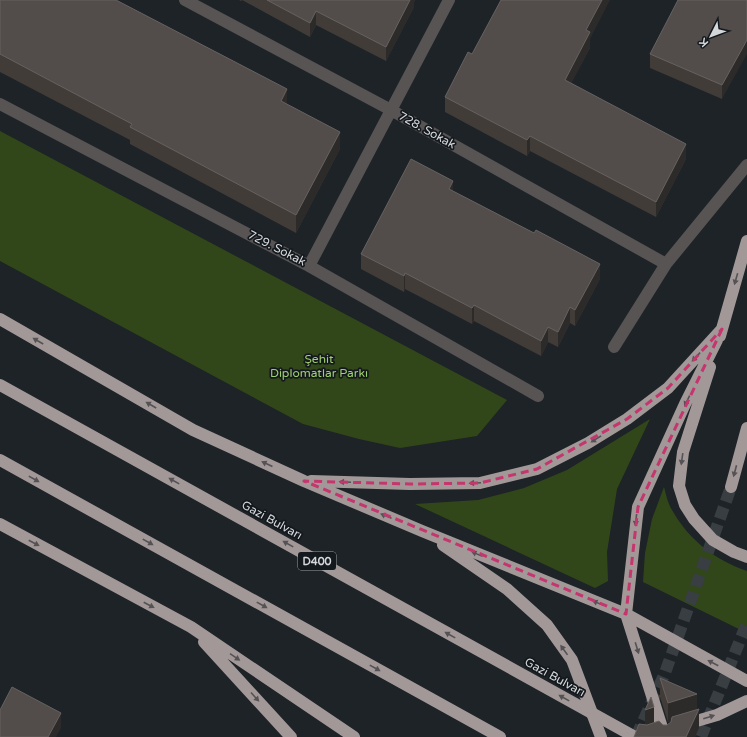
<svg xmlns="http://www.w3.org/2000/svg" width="747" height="737" viewBox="0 0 747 737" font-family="'Varela Round',sans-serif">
  <rect width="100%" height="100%" fill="#1d2327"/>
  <path fill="#314719" d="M0,131L507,400L477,436L400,448L359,439L303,424L0,261Z
    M650,419L617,489L607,552L608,581L595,588L415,504L478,500L524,488L567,470Z
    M664,487C666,494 668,504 672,510C689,540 715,560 747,571V633L643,582L645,553L652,519Z"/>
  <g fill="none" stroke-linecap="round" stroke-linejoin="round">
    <path stroke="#383e42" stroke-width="12" stroke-dasharray="12 6" stroke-linecap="butt" d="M636,737L665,673L731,487
      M701,737L747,623"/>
    <path stroke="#585454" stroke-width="12" d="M185,0L391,110L666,264
      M0,104L309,266L449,0
      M309,266L538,396
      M614,347L666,264L747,165"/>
    <path stroke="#a29898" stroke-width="12" d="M0,319L193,430L304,481L422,531L626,614L747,681
      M720,336L747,241
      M710,367L683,452L679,486L685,505L694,519L713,540L734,552L747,557
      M0,460L500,737
      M311,481L410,484L480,483L537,469L588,443L627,419L668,388L722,329
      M731,487L747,428
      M0,524L191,627L354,737
      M443,545L507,589L547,625L572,660L601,737
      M204,642L291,737
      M683,725L717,715L747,701
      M665,737L626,614L638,507L685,404L717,340"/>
    <path stroke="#a29898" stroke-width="12" d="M0,385L635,737"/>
  </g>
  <path fill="#423c38" d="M0,0L287,104L340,149L296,233L130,144V140L0,72Z
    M239,0H415L414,2V7L386,61L316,25L310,37L242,0L241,1Z
    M747,0L722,99L650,68V54Z
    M590,39V48L571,83L686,159L656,217L530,151L527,156L445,112V97L472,54Z
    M453,191L534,233L600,279L575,326L570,323L558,347L548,342L541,356L474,321L472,324L405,289L404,292L361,269V254Z
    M660,678L697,710L699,728L695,737H634L645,725L654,723L663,725H667L671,722V721L668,722L660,697Z"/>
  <path fill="#2d2b2a" d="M410,0H415L414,2V7L386,61V47Z
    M602,0H610L590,39V48L565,95V80L586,30Z
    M316,11V25L310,37V23Z
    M747,40V54L722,99V85Z
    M287,89V107L281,101Z
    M340,132V149L296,233V215Z
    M530,136V151L527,156V140Z
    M686,144V159L656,217V202Z
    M453,181V197L449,189Z
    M600,264V279L575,326V310Z
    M405,273V289L404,292V276Z
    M474,305V321L472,324V308Z
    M570,307V323L558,347V332Z
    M548,327V342L541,356V341Z
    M697,694V713L699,709V728L695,737H686L697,713L668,722V703Z
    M654,707V726L645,729V710Z
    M61,713V728L56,737H48Z"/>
  <path fill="#524d4a" stroke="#666260" d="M0,0H116L287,89L281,101L340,132L296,215L130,127L132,124L0,54Z
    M267,0H410L386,47L316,11L310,23Z
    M501,0H602L586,30L590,32L565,80L686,144L656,202L530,136L527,140L445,97L468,52L472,54Z
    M678,0H747V40L722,85L650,54Z
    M411,159L453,181L449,189L534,233L536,230L600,264L575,310L570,307L558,332L548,327L541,341L474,305L472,308L405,273L404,276L361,254Z
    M660,678L697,694L668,703Z
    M12,687L61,713L48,737H0V710Z
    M651,697L654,707L645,710Z
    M699,709L686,737H634L639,724L647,725L659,721L663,725H667L671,722L672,717Z"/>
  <defs><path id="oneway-solid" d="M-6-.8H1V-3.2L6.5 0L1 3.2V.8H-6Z"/></defs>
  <g fill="#545255">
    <use href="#oneway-solid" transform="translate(736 279) rotate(106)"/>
    <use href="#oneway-solid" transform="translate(38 341) rotate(-150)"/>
    <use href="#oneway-solid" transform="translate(696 357) rotate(133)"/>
    <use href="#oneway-solid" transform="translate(687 401) rotate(116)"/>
    <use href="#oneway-solid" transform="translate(151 405) rotate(-150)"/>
    <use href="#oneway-solid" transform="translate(596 439) rotate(148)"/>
    <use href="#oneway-solid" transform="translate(682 459) rotate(98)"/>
    <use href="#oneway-solid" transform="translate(267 464) rotate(-155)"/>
    <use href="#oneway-solid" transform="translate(735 471) rotate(105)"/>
    <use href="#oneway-solid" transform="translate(34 479) rotate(29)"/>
    <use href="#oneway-solid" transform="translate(174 481) rotate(-151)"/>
    <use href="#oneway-solid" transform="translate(345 482) rotate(-178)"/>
    <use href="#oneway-solid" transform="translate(475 483) rotate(177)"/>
    <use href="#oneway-solid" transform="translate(386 516) rotate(-157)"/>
    <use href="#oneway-solid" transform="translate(636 520) rotate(96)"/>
    <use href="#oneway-solid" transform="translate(148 542) rotate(29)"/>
    <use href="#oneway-solid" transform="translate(34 543) rotate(28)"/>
    <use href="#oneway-solid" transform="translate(288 544) rotate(-151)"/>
    <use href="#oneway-solid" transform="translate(477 554) rotate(-158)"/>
    <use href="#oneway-solid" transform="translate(598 603) rotate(-158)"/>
    <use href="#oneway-solid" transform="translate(149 605) rotate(28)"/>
    <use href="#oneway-solid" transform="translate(262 605) rotate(29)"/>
    <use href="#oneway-solid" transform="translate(450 635) rotate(-151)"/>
    <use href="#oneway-solid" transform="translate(637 648) rotate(73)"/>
    <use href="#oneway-solid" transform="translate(564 650) rotate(-126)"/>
    <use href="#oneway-solid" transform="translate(235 657) rotate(34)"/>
    <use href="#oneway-solid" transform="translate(713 663) rotate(-152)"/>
    <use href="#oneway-solid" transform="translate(375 668) rotate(29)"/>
    <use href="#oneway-solid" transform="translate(255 697) rotate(48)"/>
    <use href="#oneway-solid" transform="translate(564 698) rotate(-151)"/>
    <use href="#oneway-solid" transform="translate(709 717) rotate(-17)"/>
  </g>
  <path fill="none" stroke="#c5356e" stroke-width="3" stroke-dasharray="8 5" stroke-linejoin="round" d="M722,329L638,507L626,614L304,481L410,484L480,483L537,469L627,419L668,388Z"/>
  <g text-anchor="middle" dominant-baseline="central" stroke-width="3.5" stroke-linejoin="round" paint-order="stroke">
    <rect fill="#14191e" stroke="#9a9fa2" stroke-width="1" x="298" y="552" width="38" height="18" rx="3"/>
    <g font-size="11" font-weight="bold" fill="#d4d8db">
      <text x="317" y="561">D400</text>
    </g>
    <g font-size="12" fill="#d4d8db" stroke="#14191e">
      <text transform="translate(427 130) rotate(29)">728. Sokak</text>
      <text transform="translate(277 248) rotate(27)">729. Sokak</text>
      <text transform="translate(272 520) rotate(29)">Gazi Bulvarı</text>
      <text transform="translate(555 677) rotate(29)">Gazi Bulvarı</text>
    </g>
    <g font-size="12" fill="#a0d06e" stroke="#14191e">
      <text x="319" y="359">Şehit<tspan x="319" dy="14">Diplomatlar Parkı</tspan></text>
    </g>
  </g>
  <g transform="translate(711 36) rotate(228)" stroke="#14191e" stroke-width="3" paint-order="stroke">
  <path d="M0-3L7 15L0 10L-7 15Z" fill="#d4d8db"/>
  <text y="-6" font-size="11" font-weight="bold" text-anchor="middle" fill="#d4d8db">K</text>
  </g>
</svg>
